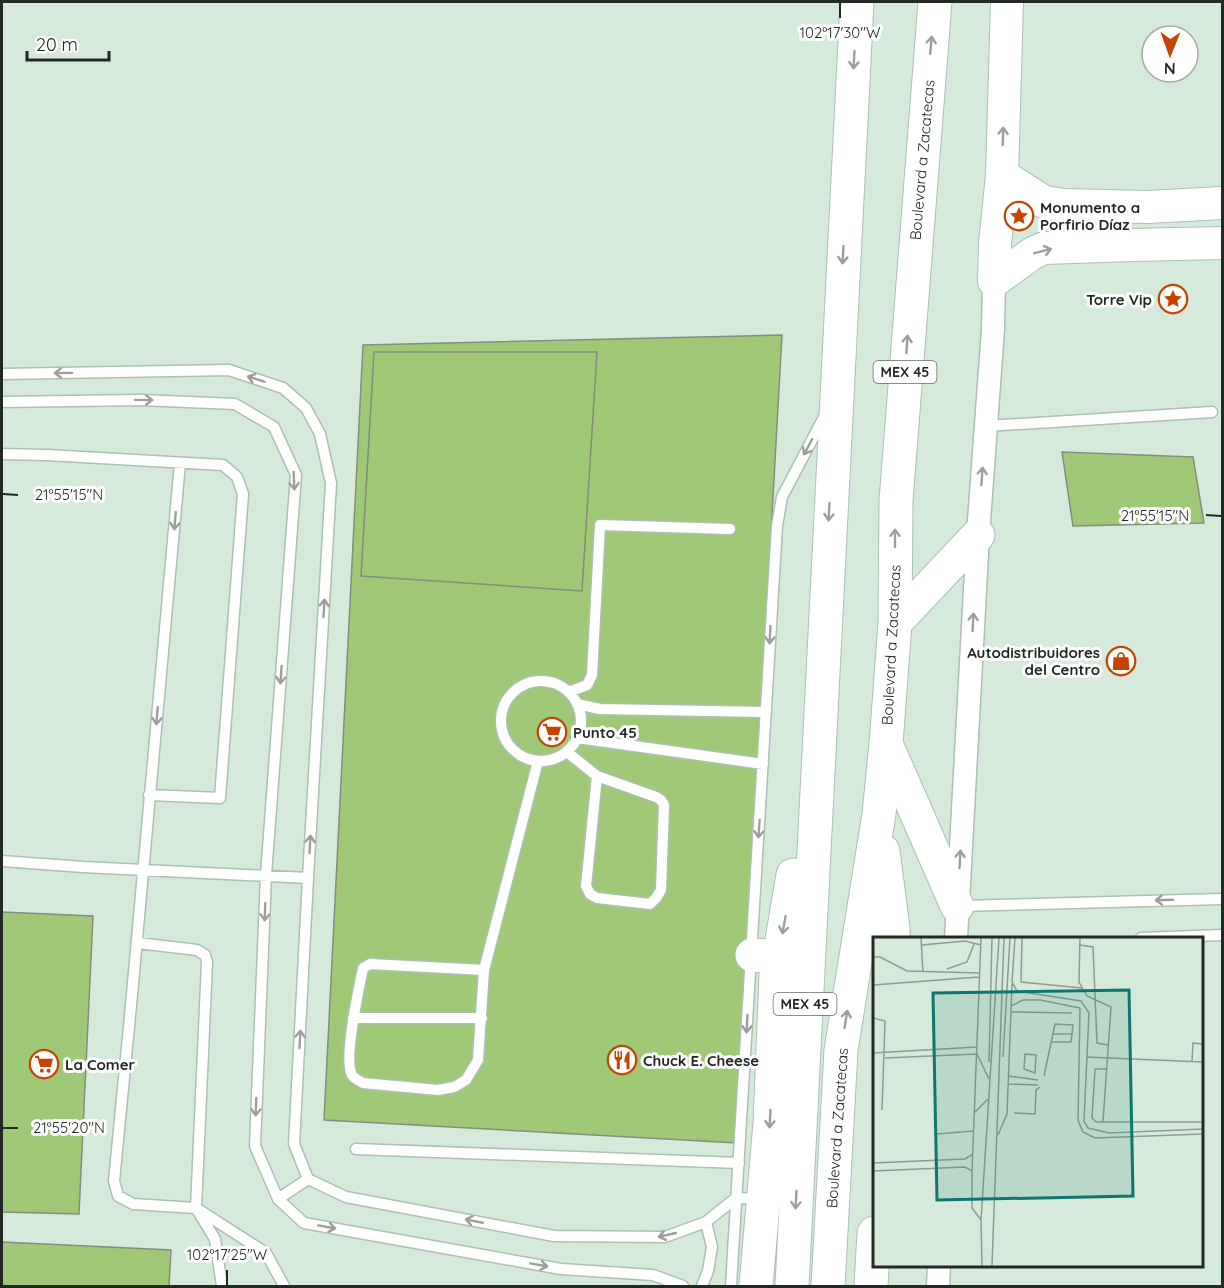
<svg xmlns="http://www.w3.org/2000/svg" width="1224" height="1288" viewBox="0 0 1224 1288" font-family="Quicksand,sans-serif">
  <rect width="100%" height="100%" fill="#d6eadb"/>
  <path fill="#9fc977" stroke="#848e7c" stroke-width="1.5" d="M782,335L737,1143L324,1120L363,345Z
    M374,352H597L582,591L361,576Z
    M1062,452L1193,457L1204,523L1073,526Z
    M2,912L93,916L79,1214L2,1212Z
    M2,1242L171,1250L169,1286H2Z"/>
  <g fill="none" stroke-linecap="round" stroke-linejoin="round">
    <g stroke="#adc0b2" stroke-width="13">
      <path id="lane" d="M2,374L229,370L283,388L306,408L320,434L331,483L308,878L294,1144L308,1179L346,1197L554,1236L665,1237L706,1222L736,1198L761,1199
        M2,402L141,400L235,404L274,427L296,475L266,875L255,1146L278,1199L304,1223L561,1269L653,1275L683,1286
        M986,426L1212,412
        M2,454L47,455L223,465L237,477L243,494L220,798L149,795
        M180,463C158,703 138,942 114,1181L118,1196L133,1204L196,1208L266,1253L284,1286
        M501 721a40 40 0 1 1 80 0a40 40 0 1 1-80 0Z
        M569,692L587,685L592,675L600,525L730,529
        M577,704L600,709L766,712
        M577,738L763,764
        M567,752L597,776
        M597,776L656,797L661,800L664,805L661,890L656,898L650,904L597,898L590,894L586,886Z
        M2,861L83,867L308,878
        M959,906L1222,899
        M1141,938L1222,935
        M138,943L197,950L205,955L207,962L196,1208L215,1239L222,1286
        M484,970L370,964L363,968C359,988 343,1060 352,1075C354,1079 359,1080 363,1083L438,1090L454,1087L466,1080L478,1060L484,970L538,761
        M353,1018H482
        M356,1149L739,1163
        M278,1199L308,1179
        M702,1286L708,1271L712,1247L706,1222
        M731,1286L777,526L782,497L824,417"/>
    </g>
    <g stroke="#adc0b2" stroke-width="25">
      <path id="street" d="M956,938L978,535L993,329L994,281
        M938,1286L939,1266"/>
    </g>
    <g stroke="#adc0b2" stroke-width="34">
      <path id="secondary" d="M1007,2L1002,175L1044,202L1065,205L1147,207L1222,203
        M994,281L1033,253L1044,248L1132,245L1222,243
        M994,281L995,244L1002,175"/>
    </g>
    <g stroke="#adc0b2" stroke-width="35">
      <path id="primary" d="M895,623L978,535
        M887,746L957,906
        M883,851L893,928V938
        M752,955L779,957
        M756,1286L770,1123L776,975L793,875
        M792,1286C811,858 834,430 857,2
        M828,1286L841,1050L879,814L886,744L895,623L896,501L935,2
        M871,1286L874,1233"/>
    </g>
    <use href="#lane" stroke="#fff" stroke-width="10"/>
    <use href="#street" stroke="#fff" stroke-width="22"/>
    <use href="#secondary" stroke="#fff" stroke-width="32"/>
    <use href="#primary" stroke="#fff" stroke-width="33"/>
  </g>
  <defs><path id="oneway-shaft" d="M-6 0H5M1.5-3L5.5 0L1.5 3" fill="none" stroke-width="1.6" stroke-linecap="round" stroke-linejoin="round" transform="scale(1.5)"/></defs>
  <g stroke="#9c9f9c">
    <use href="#oneway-shaft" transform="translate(931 45) rotate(-85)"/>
    <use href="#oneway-shaft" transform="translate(854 60) rotate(93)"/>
    <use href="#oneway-shaft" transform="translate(1003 136) rotate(-88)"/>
    <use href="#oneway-shaft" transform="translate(1043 251) rotate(-14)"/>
    <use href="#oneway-shaft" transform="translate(843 255) rotate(93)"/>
    <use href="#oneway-shaft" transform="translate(907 344) rotate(-86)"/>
    <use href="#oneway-shaft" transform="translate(63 373) rotate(179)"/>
    <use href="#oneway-shaft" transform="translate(256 379) rotate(-162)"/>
    <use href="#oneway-shaft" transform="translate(144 400) rotate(1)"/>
    <use href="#oneway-shaft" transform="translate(808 447) rotate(118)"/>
    <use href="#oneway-shaft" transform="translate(982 476) rotate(-86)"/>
    <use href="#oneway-shaft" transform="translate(294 481) rotate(88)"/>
    <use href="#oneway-shaft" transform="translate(829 512) rotate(93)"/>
    <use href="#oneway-shaft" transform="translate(175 521) rotate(95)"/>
    <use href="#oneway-shaft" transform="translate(895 538) rotate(-90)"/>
    <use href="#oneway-shaft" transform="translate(324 608) rotate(-87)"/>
    <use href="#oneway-shaft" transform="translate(973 622) rotate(-87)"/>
    <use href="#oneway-shaft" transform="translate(770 635) rotate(93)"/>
    <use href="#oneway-shaft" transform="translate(281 675) rotate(94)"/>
    <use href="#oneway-shaft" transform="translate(157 716) rotate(95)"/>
    <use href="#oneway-shaft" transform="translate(759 829) rotate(94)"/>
    <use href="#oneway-shaft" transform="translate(310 844) rotate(-87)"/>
    <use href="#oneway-shaft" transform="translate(960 859) rotate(-87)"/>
    <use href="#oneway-shaft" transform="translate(1164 900) rotate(178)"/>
    <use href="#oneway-shaft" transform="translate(265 912) rotate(92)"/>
    <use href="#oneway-shaft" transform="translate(784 925) rotate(100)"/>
    <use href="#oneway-shaft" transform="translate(846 1019) rotate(-81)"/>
    <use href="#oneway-shaft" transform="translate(747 1024) rotate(93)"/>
    <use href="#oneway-shaft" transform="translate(300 1039) rotate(-87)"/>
    <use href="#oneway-shaft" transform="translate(256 1107) rotate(92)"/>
    <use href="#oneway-shaft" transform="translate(770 1119) rotate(93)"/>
    <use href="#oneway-shaft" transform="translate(796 1200) rotate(93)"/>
    <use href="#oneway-shaft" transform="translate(474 1221) rotate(-169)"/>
    <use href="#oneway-shaft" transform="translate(327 1227) rotate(10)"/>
    <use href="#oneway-shaft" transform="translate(667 1235) rotate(167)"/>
    <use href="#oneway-shaft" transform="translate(539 1265) rotate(10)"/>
  </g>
  <path fill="none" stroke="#222924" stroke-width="2" d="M840,18V3M3,494L18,495M1206,515L1221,516M3,1128H18M227,1285V1270"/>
  <defs>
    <g id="sight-ring" transform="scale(1.5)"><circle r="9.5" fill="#fff" stroke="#c84300" stroke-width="1.5"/><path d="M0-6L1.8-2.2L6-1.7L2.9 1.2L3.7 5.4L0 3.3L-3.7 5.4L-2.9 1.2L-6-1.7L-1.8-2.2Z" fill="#c84300"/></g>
    <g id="shop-ring" transform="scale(1.5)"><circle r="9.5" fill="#fff" stroke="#c84300" stroke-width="1.5"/><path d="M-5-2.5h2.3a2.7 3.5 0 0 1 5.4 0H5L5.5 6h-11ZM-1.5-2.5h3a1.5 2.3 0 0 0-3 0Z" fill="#c84300"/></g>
    <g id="supermarket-ring" transform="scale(1.5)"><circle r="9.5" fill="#fff" stroke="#c84300" stroke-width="1.5"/><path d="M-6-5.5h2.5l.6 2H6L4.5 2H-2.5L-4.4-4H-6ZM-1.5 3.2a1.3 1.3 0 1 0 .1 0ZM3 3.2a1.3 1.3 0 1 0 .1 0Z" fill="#c84300"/></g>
    <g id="restaurant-ring" transform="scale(1.5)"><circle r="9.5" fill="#fff" stroke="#c84300" stroke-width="1.5"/><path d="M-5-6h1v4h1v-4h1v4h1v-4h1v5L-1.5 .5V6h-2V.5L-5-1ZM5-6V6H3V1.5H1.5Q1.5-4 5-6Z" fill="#c84300"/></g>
  </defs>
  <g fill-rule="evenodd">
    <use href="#sight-ring" x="1019" y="216"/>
    <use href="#sight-ring" x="1173" y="299"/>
    <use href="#shop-ring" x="1121" y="661"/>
    <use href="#supermarket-ring" x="552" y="732"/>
    <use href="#restaurant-ring" x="622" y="1060"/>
    <use href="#supermarket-ring" x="44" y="1064"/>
  </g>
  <g text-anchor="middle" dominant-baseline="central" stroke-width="6" stroke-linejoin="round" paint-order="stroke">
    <g fill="#fff" stroke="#646966" stroke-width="1.5">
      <rect x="873.5" y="361" width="63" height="22" rx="4.5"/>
      <rect x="773.5" y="993" width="63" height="22" rx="4.5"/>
    </g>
    <g font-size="14" font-weight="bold" fill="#222924">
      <text x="905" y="372">MEX 45</text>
      <text x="805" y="1004">MEX 45</text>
    </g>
    <g font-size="15" fill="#222924" stroke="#fff">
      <text transform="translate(922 160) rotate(-85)">Boulevard a Zacatecas</text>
      <text transform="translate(891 645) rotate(-87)">Boulevard a Zacatecas</text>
      <text transform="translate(837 1128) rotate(-86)">Boulevard a Zacatecas</text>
    </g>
    <g font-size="15" font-weight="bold" fill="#222924" stroke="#fff" text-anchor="start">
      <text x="1040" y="207">Monumento a<tspan x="1040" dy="17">Porfirio Díaz</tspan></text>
      <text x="1152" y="299" text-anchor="end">Torre Vip</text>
      <text x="1100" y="652" text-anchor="end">Autodistribuidores<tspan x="1100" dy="17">del Centro</tspan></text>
      <text x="573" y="732">Punto 45</text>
      <text x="643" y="1060">Chuck E. Cheese</text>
      <text x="65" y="1064">La Comer</text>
    </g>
  </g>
  <g transform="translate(873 937)">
    <rect width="330" height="330" fill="#d6eadb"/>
    <path fill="none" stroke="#8e9d92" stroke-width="1.5" d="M48,1L50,35M142,1L139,45L144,54L208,64L216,76L211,184L215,191L236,196L330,192M149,1L148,45L209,51M207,1L206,45L214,59L238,70L230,185M49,8L92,4L108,8M206,8L220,10L224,106L235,108M0,20H7L34,34L106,36M74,32L94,25L101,7M0,48L106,40M138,69L150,63H167L207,71M207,71L205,183L210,195L222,201L330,197M138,75L199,76M0,81L12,84L9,173M180,97H200M0,116L104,110M104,117L116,142M152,117L163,118L162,136L151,132ZM130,120L137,1M213,120L330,125M12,121L104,117M319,124L320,106L330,107M116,125L119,1M234,132H222L219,181L223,185H330M135,139L165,143M171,139L182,87L200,88L198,105H179M135,147L165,148M101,176L115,162M141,176L162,177L163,153L167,150M64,197L100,194M125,198L134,177L139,47M0,226L92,222L100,217M0,234L92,230L99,234V271L108,283M99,234L108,1M109,329L108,283L126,1M119,329L131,1"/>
    <path fill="#0f766e" fill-opacity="0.15" stroke="#0f766e" stroke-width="3" d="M256,53L260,259L64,263L60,56Z"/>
    <rect width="330" height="330" fill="none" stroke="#222924" stroke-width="3"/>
  </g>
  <g font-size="15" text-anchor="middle" fill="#222924" stroke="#fff" stroke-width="6" stroke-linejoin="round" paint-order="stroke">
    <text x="840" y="38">102°17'30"W</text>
    <text x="69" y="500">21°55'15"N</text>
    <text x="1155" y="521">21°55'15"N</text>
    <text x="69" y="1133">21°55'20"N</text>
    <text x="227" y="1260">102°17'25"W</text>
  </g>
  <rect width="1224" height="1288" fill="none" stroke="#222924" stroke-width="6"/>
  <g transform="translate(1170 54) rotate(181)"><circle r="28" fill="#ffffff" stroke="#a7a9a7" stroke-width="1.5"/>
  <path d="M0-4.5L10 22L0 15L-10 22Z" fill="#c84300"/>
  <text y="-9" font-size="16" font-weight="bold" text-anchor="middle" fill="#222924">N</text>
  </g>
  <path d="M27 51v9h82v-9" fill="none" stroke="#222924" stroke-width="3"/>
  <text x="36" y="51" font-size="18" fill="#222924" stroke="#ffffff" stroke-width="4.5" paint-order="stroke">20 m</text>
</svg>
